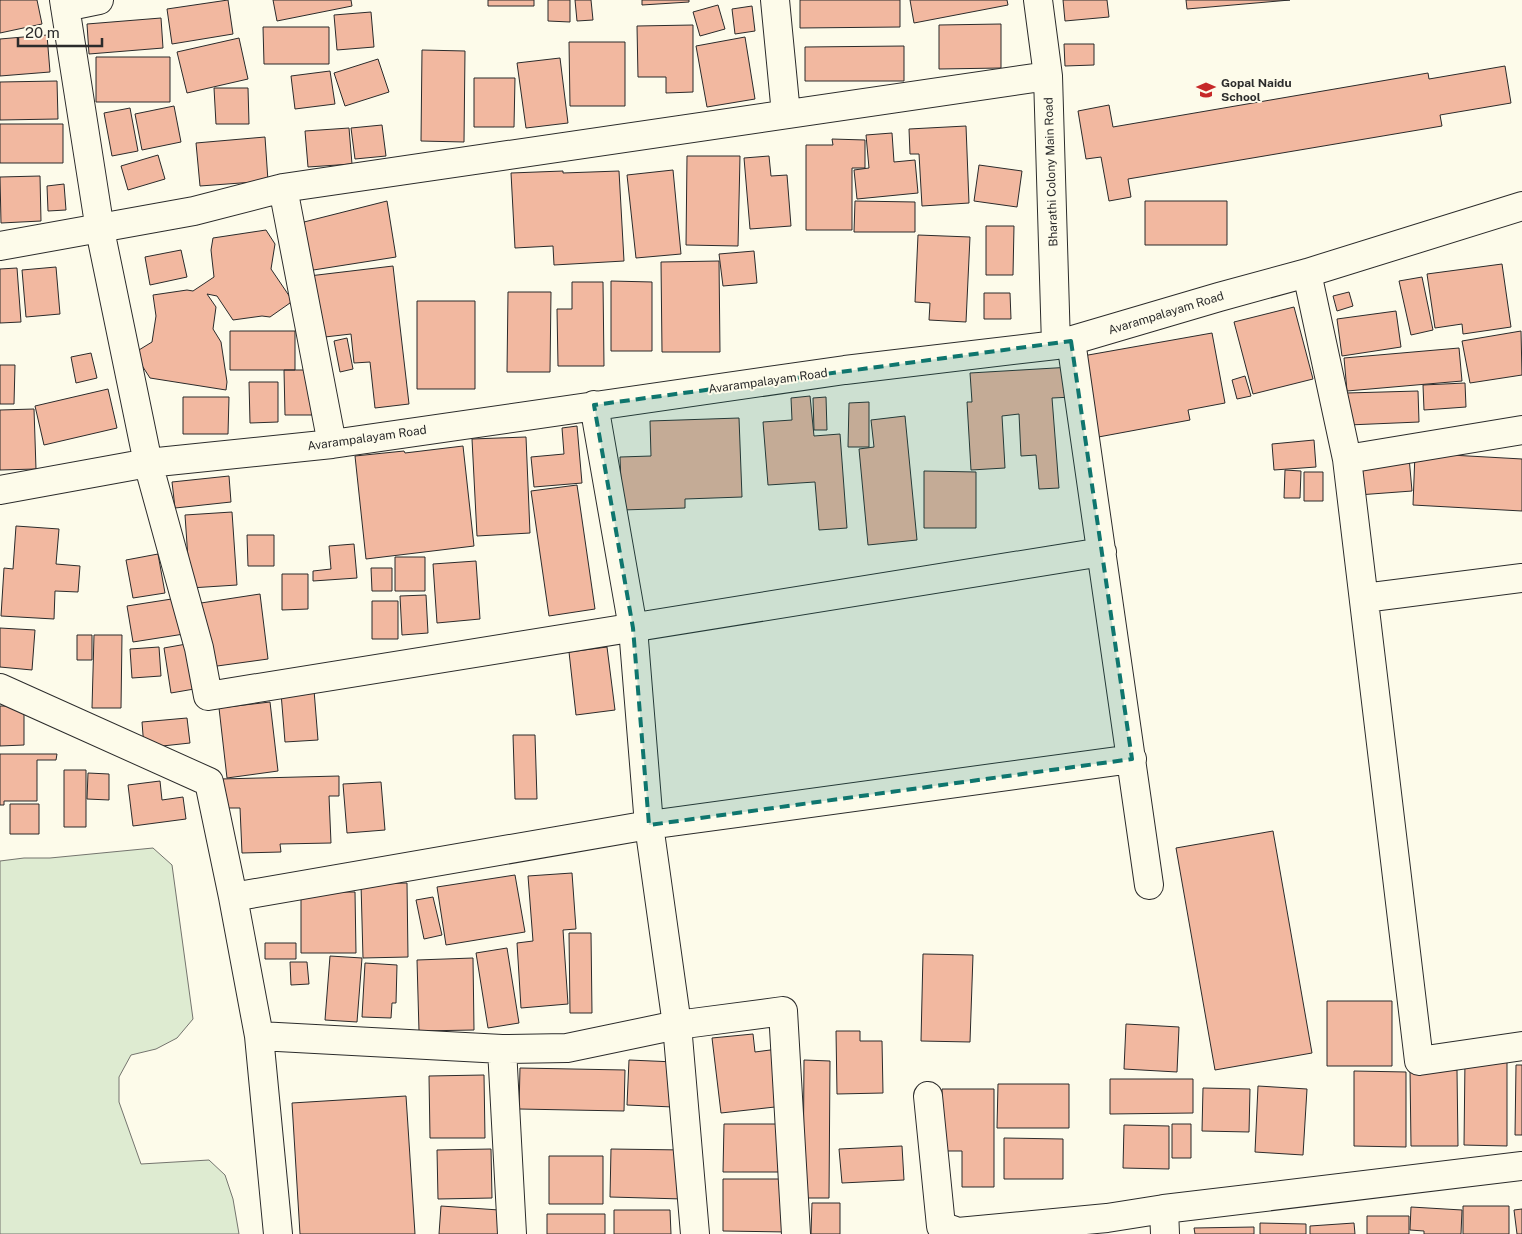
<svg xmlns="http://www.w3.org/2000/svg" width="1522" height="1234" viewBox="0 0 1522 1234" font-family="'Public Sans',sans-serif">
  <rect width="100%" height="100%" fill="#fdfbea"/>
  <path fill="#deebd1" stroke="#74746e" d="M153,848L172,865L193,1019L177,1038L156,1049L131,1055L119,1077V1102L141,1164L209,1160L225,1175L233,1199L239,1234H0V861L24,858H50Z"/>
  <path fill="#f2b8a0" stroke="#2b2b2b" d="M0,0H37L42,24L0,33Z
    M228,0L233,34L172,44L167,9Z
    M273,0H351L352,6L277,21Z
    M488,0H534V6H488Z
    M548,0H570V22L548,21Z
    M575,0H591L593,20L577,21Z
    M642,0H689V2L642,5Z
    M800,0H900V27L800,28Z
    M910,0H1007L1008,5L914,23Z
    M1063,0H1107L1109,17L1065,21Z
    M1186,0H1290L1187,9Z
    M718,5L725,29L700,36L693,12Z
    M752,6L755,31L735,34L732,9Z
    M371,12L374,47L337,50L334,15Z
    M161,18L163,48L89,54L87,24Z
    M1001,24V68L939,69V25Z
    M693,25V92L666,93V77H638L637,26Z
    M263,27H329V64H264Z
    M47,35L50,72L0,76V39Z
    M745,37L755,99L707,107L696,46Z
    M239,38L248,79L187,93L177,52Z
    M569,42H625V106H570Z
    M1064,44H1094V65L1065,66Z
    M904,46V81H805V47Z
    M422,50L465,51L464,142L421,141Z
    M96,57H170V102H96Z
    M560,58L568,123L526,128L517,63Z
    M378,59L389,92L345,106L334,73Z
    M1505,66L1511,103L1440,115L1442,126L1128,179L1131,197L1109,201L1101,157L1086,159L1078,111L1109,105L1113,127L1428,73L1429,79Z
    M330,71L335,104L295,109L291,76Z
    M474,78H515L514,127H474Z
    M57,81L58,119L0,120V82Z
    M214,88H248L249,124H216Z
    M174,106L181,142L142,150L135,114Z
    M130,108L138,151L112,156L104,113Z
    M0,124H63V163H0Z
    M382,125L386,156L355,159L351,128Z
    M966,126L969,203L922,206L919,154H910L909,129Z
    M349,128L352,164L308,167L305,131Z
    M892,133L894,162L915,160L918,193L857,199L854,170L869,168L866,135Z
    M265,137L268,181L200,186L196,143Z
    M832,139L865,140V168H852V230H806V145H833Z
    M158,155L165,179L128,190L121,166Z
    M687,156H740L738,246L686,245Z
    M769,156L771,176L787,175L791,226L750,229L744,158Z
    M979,165L1022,171L1017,207L974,201Z
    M673,170L681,254L636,258L627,175Z
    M563,171V173L619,171L624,261L554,265L553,246L515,248L511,173Z
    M40,176L41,221L1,223L0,177Z
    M64,184L66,210L48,211L47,186Z
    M387,201L396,257L307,271L304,222Z
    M855,201L915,202V232H854Z
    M1145,201H1227V245H1145Z
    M986,226H1014L1013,275H986Z
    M266,230L275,244L271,269L292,300L290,303L270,317L262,316L233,320L217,296L207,294L216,307L213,329L221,342L227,382L226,390L150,378L134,353L152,342L156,316L153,295L187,290L193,291L214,277L211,250L213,238Z
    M918,235L970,237L966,322L929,320L930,303L915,302Z
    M181,250L187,277L150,285L145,257Z
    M754,251L757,283L723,286L719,254Z
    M719,261L720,352H662L661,262Z
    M1502,264L1511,327L1463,334L1462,324L1435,328L1427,274Z
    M393,266L409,404L375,408L370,362L354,363L351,334L316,338L309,276Z
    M56,267L60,314L26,317L22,270Z
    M17,268L21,322L0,323V269Z
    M1422,277L1433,330L1411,335L1399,281Z
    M611,281L652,282V351H611Z
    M572,282H603L604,366H558L557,309H572Z
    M508,292H551L550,372H507Z
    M1349,292L1353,306L1337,311L1333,296Z
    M984,293H1010L1011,319H984Z
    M417,301H475V389H417Z
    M1294,307L1313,379L1253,394L1234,322Z
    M1396,311L1401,347L1342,356L1337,319Z
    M230,331H295V370H230Z
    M1521,331L1522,375L1470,383L1462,341Z
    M1212,333L1225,403L1188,410L1190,420L1093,438L1077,357Z
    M347,338L353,369L340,372L334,341Z
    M1459,348L1462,381L1347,391L1344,358Z
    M91,353L97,378L76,383L71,357Z
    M0,365H15L14,404H0Z
    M1072,367L1073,397L1052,398L1059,488L1039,489L1036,455L1021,456L1019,414L1002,416L1005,468L971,470L967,402H972L970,373Z
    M284,370H311L312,415H285Z
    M1245,376L1251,396L1237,399L1232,380Z
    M249,382H278V422L250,423Z
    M1465,383L1466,407L1424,410L1423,385Z
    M108,389L117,428L44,445L35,406Z
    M1418,391L1419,422L1348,425L1347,393Z
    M810,396L814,436L840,434L847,528L819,530L815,482L768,485L763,422L792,420L791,398Z
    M183,397H229L228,434H183Z
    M826,397L827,430H814L813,398Z
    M869,402V447H848L849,403Z
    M34,409L36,469L0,470V410Z
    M905,416L917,540L868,545L859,449L874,447L871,420Z
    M739,418L742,497L685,499V508L622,510L620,457L651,456L650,421Z
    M577,426L582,483L534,487L531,457L564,454L562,428Z
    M526,437L530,533L477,536L472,439Z
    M1314,440L1316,467L1274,470L1272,444Z
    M463,446L474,546L366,559L355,456L404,451L405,453Z
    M1415,453L1522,459V511L1413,505Z
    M1409,457L1412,491L1358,495L1355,461Z
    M1285,470L1301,471L1300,498H1284Z
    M924,471L976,472V528H924Z
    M1304,472H1323V501H1304Z
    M229,476L231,502L175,508L172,482Z
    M577,485L595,609L549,616L531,491Z
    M232,512L237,585L190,588L185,515Z
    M16,526L59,529L56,564L80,566L78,592L55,591L54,619L1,616L4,568L13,569Z
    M247,535H274V566H248Z
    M354,544L357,578L313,581V571L331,569L329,546Z
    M158,554L165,593L133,598L126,560Z
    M395,557H425V591H395Z
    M476,561L480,619L437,623L433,564Z
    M371,568H392V591H372Z
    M282,574H308V609L282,610Z
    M260,594L268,659L210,667L201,603Z
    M426,595L428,633L402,635L400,596Z
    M178,598L184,634L133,642L127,606Z
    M372,601H398V639H372Z
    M0,628L35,630L32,670L0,667Z
    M77,635H92V660H77Z
    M94,635H122L121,708H92Z
    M192,643L200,688L171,693L164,648Z
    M159,647L161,676L132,678L130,649Z
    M607,647L615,710L576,715L569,652Z
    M314,690L318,740L285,742L281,693Z
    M270,702L278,771L227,778L219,708Z
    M0,706H24V745L0,746Z
    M187,718L190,743L144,748L142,722Z
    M513,735H535L537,799H515Z
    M0,754H57L56,760H37V801H4V805H0Z
    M64,770H86V827H64Z
    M88,773L109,774V800L87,799Z
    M339,776V796H329L331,843L280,844L281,852L242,853L240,808H221L220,779Z
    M160,781L162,800L183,797L186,819L133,826L128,785Z
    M381,782L385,830L347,833L343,784Z
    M10,804H39V834H10Z
    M1273,831L1312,1053L1215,1070L1176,848Z
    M572,873L576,929L563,930L568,1004L521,1008L517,943L533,941L528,876Z
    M515,875L525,932L446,945L437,887Z
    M407,883L408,957L363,958L361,884Z
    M301,892H355L356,953H301Z
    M433,897L442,935L424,939L416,900Z
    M569,933H591L592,1013H570Z
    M265,943H296V959H265Z
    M507,948L519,1023L488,1028L476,953Z
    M923,954L973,955L970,1042L921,1041Z
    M330,956L362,958L357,1022L325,1020Z
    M473,958L474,1030L419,1031L417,960Z
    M290,962H307L309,984L291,985Z
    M365,963L397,965L396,1003H392L391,1018L362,1017Z
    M1327,1001H1392V1066H1327Z
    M1126,1024L1179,1027L1177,1072L1124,1069Z
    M836,1031H860V1041H882L883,1093L837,1094Z
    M753,1034L755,1052L778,1049L784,1106L721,1113L712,1038Z
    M1465,1059L1507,1060V1146L1464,1145Z
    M629,1060L675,1062L673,1107L627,1105Z
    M804,1060L830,1061L829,1198H803Z
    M1516,1065H1522V1135H1515Z
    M520,1068L625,1070L624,1111L519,1109Z
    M1410,1070H1457L1458,1146H1411Z
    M1354,1071L1406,1072V1147L1354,1146Z
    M484,1075L485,1138H430L429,1076Z
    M1110,1079H1193V1113L1110,1114Z
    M998,1084H1069V1128H997Z
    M1258,1086L1307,1089L1303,1155L1255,1152Z
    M1203,1088L1250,1089L1249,1132L1202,1131Z
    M942,1089H994V1187H962V1151H942Z
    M406,1096L415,1234H300L292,1103Z
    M724,1124H785V1172H723Z
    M1172,1124H1191V1158H1172Z
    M1124,1125L1169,1126V1169L1123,1168Z
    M1004,1138L1063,1139V1179H1004Z
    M902,1146L904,1180L842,1183L839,1149Z
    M491,1149L492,1198L438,1199L437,1150Z
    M611,1149L684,1150L683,1199L610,1197Z
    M549,1156H603V1204H549Z
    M723,1179H789L788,1232L723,1231Z
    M812,1203H840V1234H811Z
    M441,1206L499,1210L498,1234H439Z
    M1463,1206H1509V1234H1463Z
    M1411,1207L1462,1210L1461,1234H1424V1231L1410,1230Z
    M1522,1209V1234H1517L1514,1210Z
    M614,1210H670L671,1234H614Z
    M547,1214H605V1234H547Z
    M1367,1216H1409V1234H1367Z
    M1260,1223L1306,1224V1234H1260Z
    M1354,1223L1355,1234H1310V1226Z
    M1254,1227V1234H1195L1194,1228Z"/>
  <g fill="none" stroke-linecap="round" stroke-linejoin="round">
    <g stroke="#2b2b2b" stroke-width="30">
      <path id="minor" d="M64,0L100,230L148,463L199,648L208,696L1102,552
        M775,0L786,114
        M1038,0L1048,76L1056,345
        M65,7L99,0
        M283,188L332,444
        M0,246L194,211L283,188L1048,76
        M1307,273L1347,459L1419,1061L1522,1046
        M1071,341L1149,885
        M1347,459L1522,430
        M0,490L148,463L332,444L845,370L1056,345L1219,297L1307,273L1522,206
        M1364,598L1522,578
        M0,688L209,782L233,897L259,1036L502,1049L567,1048L677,1025L649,825L633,628L594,405
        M233,897L649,825L1132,759
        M259,1036L278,1234
        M502,1049L512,1234
        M928,1096L941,1226L958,1232L1107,1218L1164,1209
        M695,1234L677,1025L783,1011L796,1234
        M1165,1234L1164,1209L1522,1166"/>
    </g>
    <use href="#minor" stroke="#fdfbea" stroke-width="28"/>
  </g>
  <path fill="#0f766e" fill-opacity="0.2" stroke="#0f766e" stroke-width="4" stroke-dasharray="10 6" stroke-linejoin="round" d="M1071,341L1132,759L649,825L633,628L594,405Z"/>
  <defs>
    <g id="school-bare" transform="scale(1.5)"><path d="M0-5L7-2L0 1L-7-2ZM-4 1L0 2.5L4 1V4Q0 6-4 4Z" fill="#c62828" stroke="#fdfbea" stroke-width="2.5" paint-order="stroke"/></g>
  </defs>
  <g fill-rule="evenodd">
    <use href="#school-bare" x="1206" y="90"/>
  </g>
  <g text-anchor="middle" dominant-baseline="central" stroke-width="4" stroke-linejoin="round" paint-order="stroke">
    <g font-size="12" font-weight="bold" fill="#2b2b2b" stroke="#fdfbea" text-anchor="start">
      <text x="1221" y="83">Gopal Naidu<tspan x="1221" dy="14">School</tspan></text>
    </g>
    <g font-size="12" fill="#2b2b2b" stroke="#fdfbea">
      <text transform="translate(1051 172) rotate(-92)">Bharathi Colony Main Road</text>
      <text transform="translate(1166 313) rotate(-17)">Avarampalayam Road</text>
      <text transform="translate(768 381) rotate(-8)">Avarampalayam Road</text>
      <text transform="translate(367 438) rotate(-8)">Avarampalayam Road</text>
    </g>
  </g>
  <path d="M18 38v8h84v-8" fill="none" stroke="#2b2b2b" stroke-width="2.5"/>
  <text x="25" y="38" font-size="15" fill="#2b2b2b" stroke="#fdfbea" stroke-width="4" paint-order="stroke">20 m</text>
</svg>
